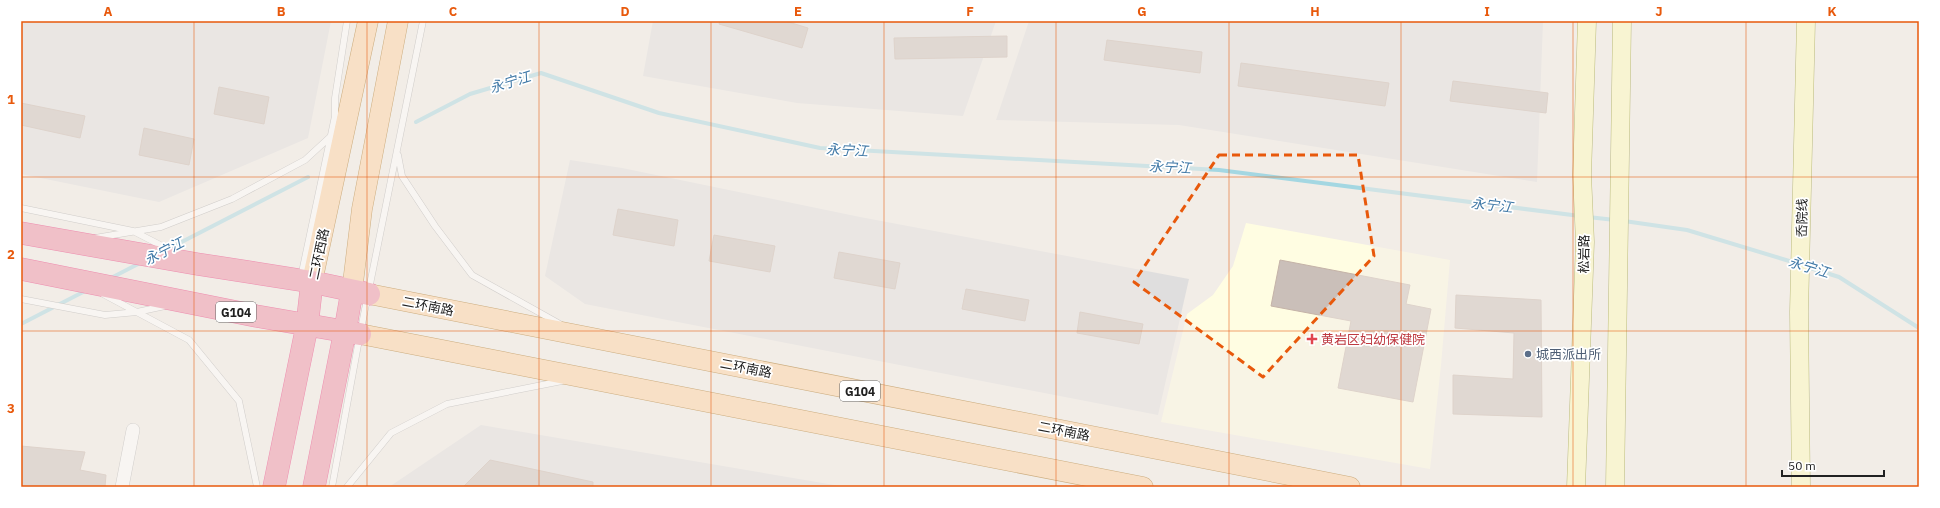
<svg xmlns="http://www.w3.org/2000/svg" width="1940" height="508" viewBox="0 0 1940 508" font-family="'IBM Plex Sans','Noto Sans SC',sans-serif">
  <rect width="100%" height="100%" fill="#f2ede7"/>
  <path fill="#dfdede" d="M21,21H331L308,138L159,202L21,174Z
    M653,21H996L963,116L797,103L643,76Z
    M1029,21H1543L1537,182L1179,125L996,120Z
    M570,160L622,168L860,217L1189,279L1158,415L585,304L545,276Z
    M481,425L846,487H389Z"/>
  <path fill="#fffde2" d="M1246,223L1450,260L1441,365L1430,469L1161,422L1187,314L1213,295L1233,266Z"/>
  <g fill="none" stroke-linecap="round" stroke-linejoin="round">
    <path stroke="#a4d7e2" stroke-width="4" d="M416,122L470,94L541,73L659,113L820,148L1219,170L1580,216
      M1588,217L1615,220
      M1624,221L1687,230L1796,263
      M168,249L308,177
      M1804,266L1839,277L1919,328
      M111,278L140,263
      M21,324L87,290"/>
  </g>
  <path fill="#cabfb9" stroke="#c5b3a8" d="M720,21H785L808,28L802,48L719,24Z
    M1007,36V57L895,59L894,38Z
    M1107,40L1202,52L1200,73L1104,60Z
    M1241,63L1389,83L1385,106L1238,86Z
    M1453,81L1548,93L1546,113L1450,101Z
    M219,87L269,97L264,124L214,114Z
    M21,103L85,116L80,138L21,125Z
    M144,128L194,139L189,165L139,155Z
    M618,209L678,220L674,246L613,235Z
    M714,235L775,246L770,272L709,261Z
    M839,252L900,263L895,289L834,278Z
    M1280,260L1410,285L1406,304L1431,309L1413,402L1338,388L1351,321L1271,306Z
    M966,289L1029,300L1025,321L962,309Z
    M1456,295L1541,300L1542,417L1453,414V375L1513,379L1514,333L1455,328Z
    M1080,312L1143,324L1139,344L1077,333Z
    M21,446L85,452L80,470L106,475L105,487H21Z
    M490,460L593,482V487H463Z"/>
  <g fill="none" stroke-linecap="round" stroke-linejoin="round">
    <g stroke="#a8a8a8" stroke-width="7">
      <path id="lane" d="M398,155L402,176L435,226L472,275L560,324
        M21,208L133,231L170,250
        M95,238L161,227L232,199L305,160L330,137
        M301,277L335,116V98L347,21
        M103,294L189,340L239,401L257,487
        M21,299L105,315L137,312L165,306
        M332,487L360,334L423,21
        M347,487L391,433L447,404L562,381"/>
    </g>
    <g stroke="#a8a8a8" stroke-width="14">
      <path id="street" d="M122,487L133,430"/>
    </g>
    <g stroke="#797f00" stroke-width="19">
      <path id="secondary" d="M1576,487L1585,242L1582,175L1587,21
        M1615,487L1622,21
        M1801,487L1799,312L1806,21"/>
    </g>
    <g stroke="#9d6000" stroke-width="21">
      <path id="primary" d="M312,282L368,21
        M352,291L362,209L398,21
        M369,294L1350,487
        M360,334L1143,487"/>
    </g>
    <g stroke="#e81c6d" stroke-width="23">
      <path id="highway" d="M21,233L197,264L312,282L369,294
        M21,269L256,316L360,334
        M274,487L307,326L312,282
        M314,487L345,331L352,291"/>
    </g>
    <use href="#lane" stroke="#fff" stroke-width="6"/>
    <use href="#street" stroke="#fff" stroke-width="13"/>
    <use href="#secondary" stroke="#fefdb8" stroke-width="18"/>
    <use href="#primary" stroke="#ffd09e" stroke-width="20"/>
    <use href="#highway" stroke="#ed8aa2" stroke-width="22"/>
  </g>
  <path d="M0 0H1940V508H0ZM1219,155H1358L1374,256L1263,377L1134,282Z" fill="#f2ede7" fill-opacity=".55" fill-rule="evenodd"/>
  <path fill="none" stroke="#e8590c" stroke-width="3" stroke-dasharray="8 5" stroke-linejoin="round" d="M1219,155H1358L1374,256L1263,377L1134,282Z"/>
  <path fill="none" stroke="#e8590c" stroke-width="1" stroke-opacity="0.55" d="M194,21V487M367,21V487M539,21V487M711,21V487M884,21V487M1056,21V487M1229,21V487M1401,21V487M1573,21V487M1746,21V487M21,177H1919M21,331H1919"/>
  <path fill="#e0444e" stroke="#fff" stroke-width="1.5" d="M1310 333h4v4h4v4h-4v4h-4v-4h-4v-4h4z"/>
  <circle fill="#5c6f8a" stroke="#fff" stroke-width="1.5" cx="1528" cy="354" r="4"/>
  <g text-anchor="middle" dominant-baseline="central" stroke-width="3.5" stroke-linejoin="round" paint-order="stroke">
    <g fill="#fff" stroke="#646464" stroke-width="1">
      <rect x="216" y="302" width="40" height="20" rx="3"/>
      <rect x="840" y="381" width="40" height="20" rx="3"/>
    </g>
    <g font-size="12" font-weight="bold" fill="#212121">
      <text x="236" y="312">G104</text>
      <text x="860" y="391">G104</text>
    </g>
    <g font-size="13" fill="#212121" stroke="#fff">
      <text transform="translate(1802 218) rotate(-89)">岙院线</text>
      <text transform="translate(319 254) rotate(-78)">二环西路</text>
      <text transform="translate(1584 254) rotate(-89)">松岩路</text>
      <text transform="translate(428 306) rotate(11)">二环南路</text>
      <text transform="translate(746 368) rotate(11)">二环南路</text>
      <text transform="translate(1064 431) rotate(11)">二环南路</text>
    </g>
    <g font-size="13" fill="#be3a42" stroke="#fff" text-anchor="start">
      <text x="1321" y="339">黄岩区妇幼保健院</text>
    </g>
    <g font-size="13" fill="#4e5e75" stroke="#fff" text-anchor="start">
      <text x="1536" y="354">城西派出所</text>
    </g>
    <g font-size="14" font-style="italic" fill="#4079a7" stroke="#fff">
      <text transform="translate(510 82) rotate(-17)">永宁江</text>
      <text transform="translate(847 150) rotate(3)">永宁江</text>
      <text transform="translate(1170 167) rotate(3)">永宁江</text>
      <text transform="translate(1492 205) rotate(7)">永宁江</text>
      <text transform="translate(164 251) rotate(-27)">永宁江</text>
      <text transform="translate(1809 267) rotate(17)">永宁江</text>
    </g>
  </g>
  <rect width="1940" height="508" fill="none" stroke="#ffffff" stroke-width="44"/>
  <path d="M1782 470v6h102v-6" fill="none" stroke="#212121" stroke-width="2"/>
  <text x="1788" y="470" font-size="12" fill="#212121" stroke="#ffffff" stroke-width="3" paint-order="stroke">50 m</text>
  <rect x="22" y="22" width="1896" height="464" fill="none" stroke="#e8590c" stroke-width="1.5"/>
  <g font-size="13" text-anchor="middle" font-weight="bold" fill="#e8590c">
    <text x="108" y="16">A</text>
    <text x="281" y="16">B</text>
    <text x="453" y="16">C</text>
    <text x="625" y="16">D</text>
    <text x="798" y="16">E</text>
    <text x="970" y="16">F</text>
    <text x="1142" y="16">G</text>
    <text x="1315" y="16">H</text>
    <text x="1487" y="16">I</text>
    <text x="1659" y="16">J</text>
    <text x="1832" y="16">K</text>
    <text x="11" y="104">1</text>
    <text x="11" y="259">2</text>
    <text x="11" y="413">3</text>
  </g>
</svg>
